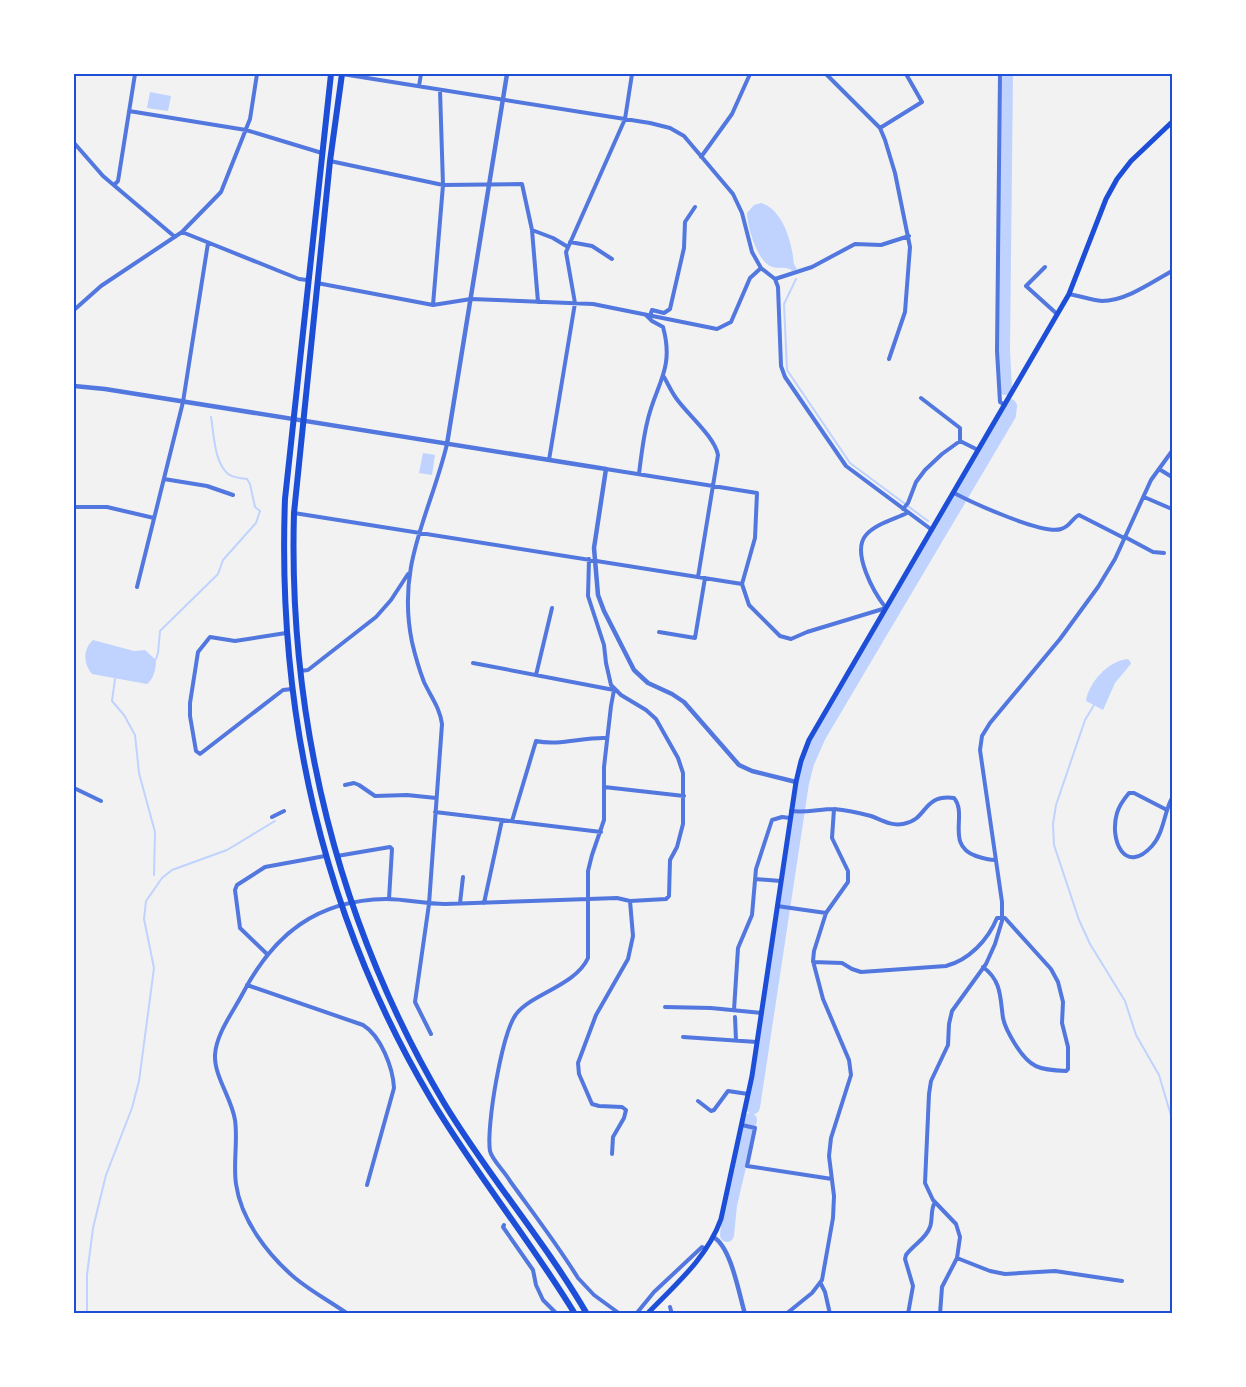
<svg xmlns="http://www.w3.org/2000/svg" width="1246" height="1387" viewBox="0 0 1246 1387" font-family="Lato,sans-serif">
  <rect width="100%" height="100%" fill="#f2f2f2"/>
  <path fill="#bfd3fe" d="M150,92L171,96L168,111L147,108Z
    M761,203C779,208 789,233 792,251C794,258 792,263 797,269L793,271C785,265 778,270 770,266C757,260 747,226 747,213L754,205Z
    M423,453L435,455L432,475L419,473Z
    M93,640L134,651L145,650L156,660C156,668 154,679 147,684L92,674C83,664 83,649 93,640Z
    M1128,659L1131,663L1130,665L1115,683L1103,710L1086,701C1089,682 1108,661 1128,659Z"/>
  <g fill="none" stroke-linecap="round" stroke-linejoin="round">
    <path stroke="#bfd3fe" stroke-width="2" d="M796,279L784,304L787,370L850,463L928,521
      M940,527L941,528
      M156,659L158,653L160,631L218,574L223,560L256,523L260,511L255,507L250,484L247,479C241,478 233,478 228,474C214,462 214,434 211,417
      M115,679L112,701L124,715L135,735L139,773L155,832L154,875
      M1094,705L1085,720L1056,805L1053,824L1054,845L1079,920L1090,944L1125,1001L1136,1035L1159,1075L1172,1119
      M87,1314V1275L93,1228L106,1175L132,1108L139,1081L154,968L144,919L146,901L162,878L172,870L227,850L275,821"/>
    <path stroke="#bfd3fe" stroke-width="14" d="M1005,388L1003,350L1006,74
      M753,1107L802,783L807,763L819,736L1009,415L1010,406
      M727,1235L730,1205L750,1120"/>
    <path stroke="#5277de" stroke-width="4" d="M342,74L650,123L670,128L684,136L733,194L742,213L752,252L761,268L775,279L778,287L781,366L785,377L846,466L932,530
      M826,74L880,128L885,140L895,173L910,247L905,312L889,359
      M1000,74L997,351L1000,402L1005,405
      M419,86L421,74
      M129,111L246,130L322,153
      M880,128L922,102L906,74
      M74,146L75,144L103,176L175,237
      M701,157L732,114L750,74
      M330,161L443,185L522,184L532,230L538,302
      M114,185L118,181L135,74
      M532,230L553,238L568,247
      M182,232L299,279L307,280
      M570,242L592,246L612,259
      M1045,267L1026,286L1057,314
      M775,279L812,267L855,244L881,245L909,236
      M317,283L433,305L471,299L593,304L717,329L731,322L750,278L761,268
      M1069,294C1080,296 1091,300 1102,301C1126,301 1152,282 1172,271
      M433,305L443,185L440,90
      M74,310L101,286L182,232L221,192L250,119L257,74
      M650,316L652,310L664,313L670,309L684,248L685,222L695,207
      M664,377C668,384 671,391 676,398C687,414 715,437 718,455L698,577
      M921,398L960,428V441
      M549,460L575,303L566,252L625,119L632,74
      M606,469L757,493L755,538L742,584L749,605L780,636L791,639L807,632L886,608C874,593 851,552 866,535C875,524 895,519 907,513
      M1159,469L1172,477
      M639,474C641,457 643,440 647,423C655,385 675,370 663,327L652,321L646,315
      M164,479L207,486L233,495
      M954,493C973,503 1043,535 1061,529C1070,527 1072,518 1079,515L1124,538
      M1144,497L1172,509
      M74,507H107L154,518
      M903,509L908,503L916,482L925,470L942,454L960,441L978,450
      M294,513L742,584
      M1125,537L1153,552L1164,553
      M137,587L183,402L208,243
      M659,632L695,638L705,578
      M286,633L235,641L210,637L198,652L190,703V716L196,751L200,754L283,690L292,689
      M473,663L614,690L611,706L604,767V820L592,855L588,871V958C576,985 532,994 517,1013C502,1031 486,1127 490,1151C492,1160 505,1172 510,1181C533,1213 557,1244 578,1278L594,1295L620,1314
      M300,671L308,670L376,617L391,600L408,574
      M536,675L552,608
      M345,785L354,783L359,785L375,796L407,795L436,798
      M604,787L684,796
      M74,788L101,801
      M1167,810L1134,793H1129C1124,799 1119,806 1117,813C1109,840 1125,876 1152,846C1164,833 1164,812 1172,798
      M791,811C806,813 820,809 834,809C846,810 860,813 871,816C882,820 890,826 903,824C928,820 922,794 954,798C968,814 945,845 976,856C982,858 988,860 995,860
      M435,812L601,832
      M272,817L284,811
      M512,821L536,741C559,746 583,737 606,738
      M337,856L390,847L392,849L389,899
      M755,879L781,881
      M460,903L463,877
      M484,903L502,820
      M777,906L826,913
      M267,954L240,928L235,890L237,885L265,867L325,856
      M813,962L842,963L852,969L861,972L946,966C969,960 988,940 997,918H1005L1051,969L1058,982L1063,1002L1062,1023L1068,1047V1069L1066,1071C1039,1070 1030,1068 1015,1044C1010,1036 1005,1028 1003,1018C1000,998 1002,981 983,967
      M247,985L363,1025C381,1036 393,1068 394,1088L367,1185
      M665,1007L711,1008L762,1013
      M734,1010L738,948L752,915L756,869L772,820L782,817L790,818
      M735,1017L736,1040
      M431,1034L415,1002L429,904L442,724C440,708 431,697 424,682C419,669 415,655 412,642C396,564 430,515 447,444
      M683,1037L757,1042
      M698,1101L711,1111L714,1110L728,1091L748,1094
      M742,1125L755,1128L747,1166L832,1179
      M612,1154L613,1137L624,1118L626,1110L622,1107L599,1106L592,1104L579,1074L578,1063L596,1015L628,959L633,936L630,901
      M504,1225L503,1227L533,1270L536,1285L543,1300L557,1314
      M957,1258L990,1271L1005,1274L1055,1271L1122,1281
      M821,1284L825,1292L830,1314
      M670,1307L672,1314
      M348,1314C331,1302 312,1292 295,1278C268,1255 241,1220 236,1184C233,1163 238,1141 235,1120C232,1099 214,1076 215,1055C216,1034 233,1012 243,993C274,934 317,900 386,899C406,899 425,904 445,904C502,902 560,900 617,898L630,901L666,899L669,896L670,860L677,847L683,824V773L678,758L656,719L646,710L621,695L611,685L606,663L604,645L588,596L589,559
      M636,1314L654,1292L702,1247L706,1249
      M786,1314L812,1293L822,1280L833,1218L834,1196L829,1156L831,1138L851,1075L849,1060L823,999L813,961L814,951L826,913L848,882V871L832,838L834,809
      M908,1314L913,1286L905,1259L906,1255C913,1245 926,1239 930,1227C933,1219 930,1210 935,1202
      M940,1314L942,1287L957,1258L960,1237L956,1224L933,1200L925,1183L929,1094L931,1081L948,1045L949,1024L952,1011L986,964L995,944L1002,921V902L980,750L982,736L990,723L1060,639L1098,587L1115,559L1151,480L1172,451"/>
    <path stroke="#5277de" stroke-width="4.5" d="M74,386L105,389L606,469L594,548L598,595L604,611L634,670L648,683L672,694L684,702L739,765L752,771L796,782
      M447,444L507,74
      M713,1237C731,1246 739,1294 745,1314"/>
    <path stroke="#1d4ed8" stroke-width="5" d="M647,1314C676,1284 707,1258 721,1219L752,1076L796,782L801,761L809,740L1069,294L1106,199L1117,179L1131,161L1172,122"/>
    <path stroke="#1d4ed8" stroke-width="6" d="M331,74L285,499C277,711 322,915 431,1099C475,1173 530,1240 575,1314
      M342,74L330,161L294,513C288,720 338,924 444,1103C488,1176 544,1240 587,1314"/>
  </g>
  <rect width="1246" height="1387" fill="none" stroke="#ffffff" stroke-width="150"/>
  <rect x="75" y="75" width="1096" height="1237" fill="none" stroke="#1d4ed8" stroke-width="2"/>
</svg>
